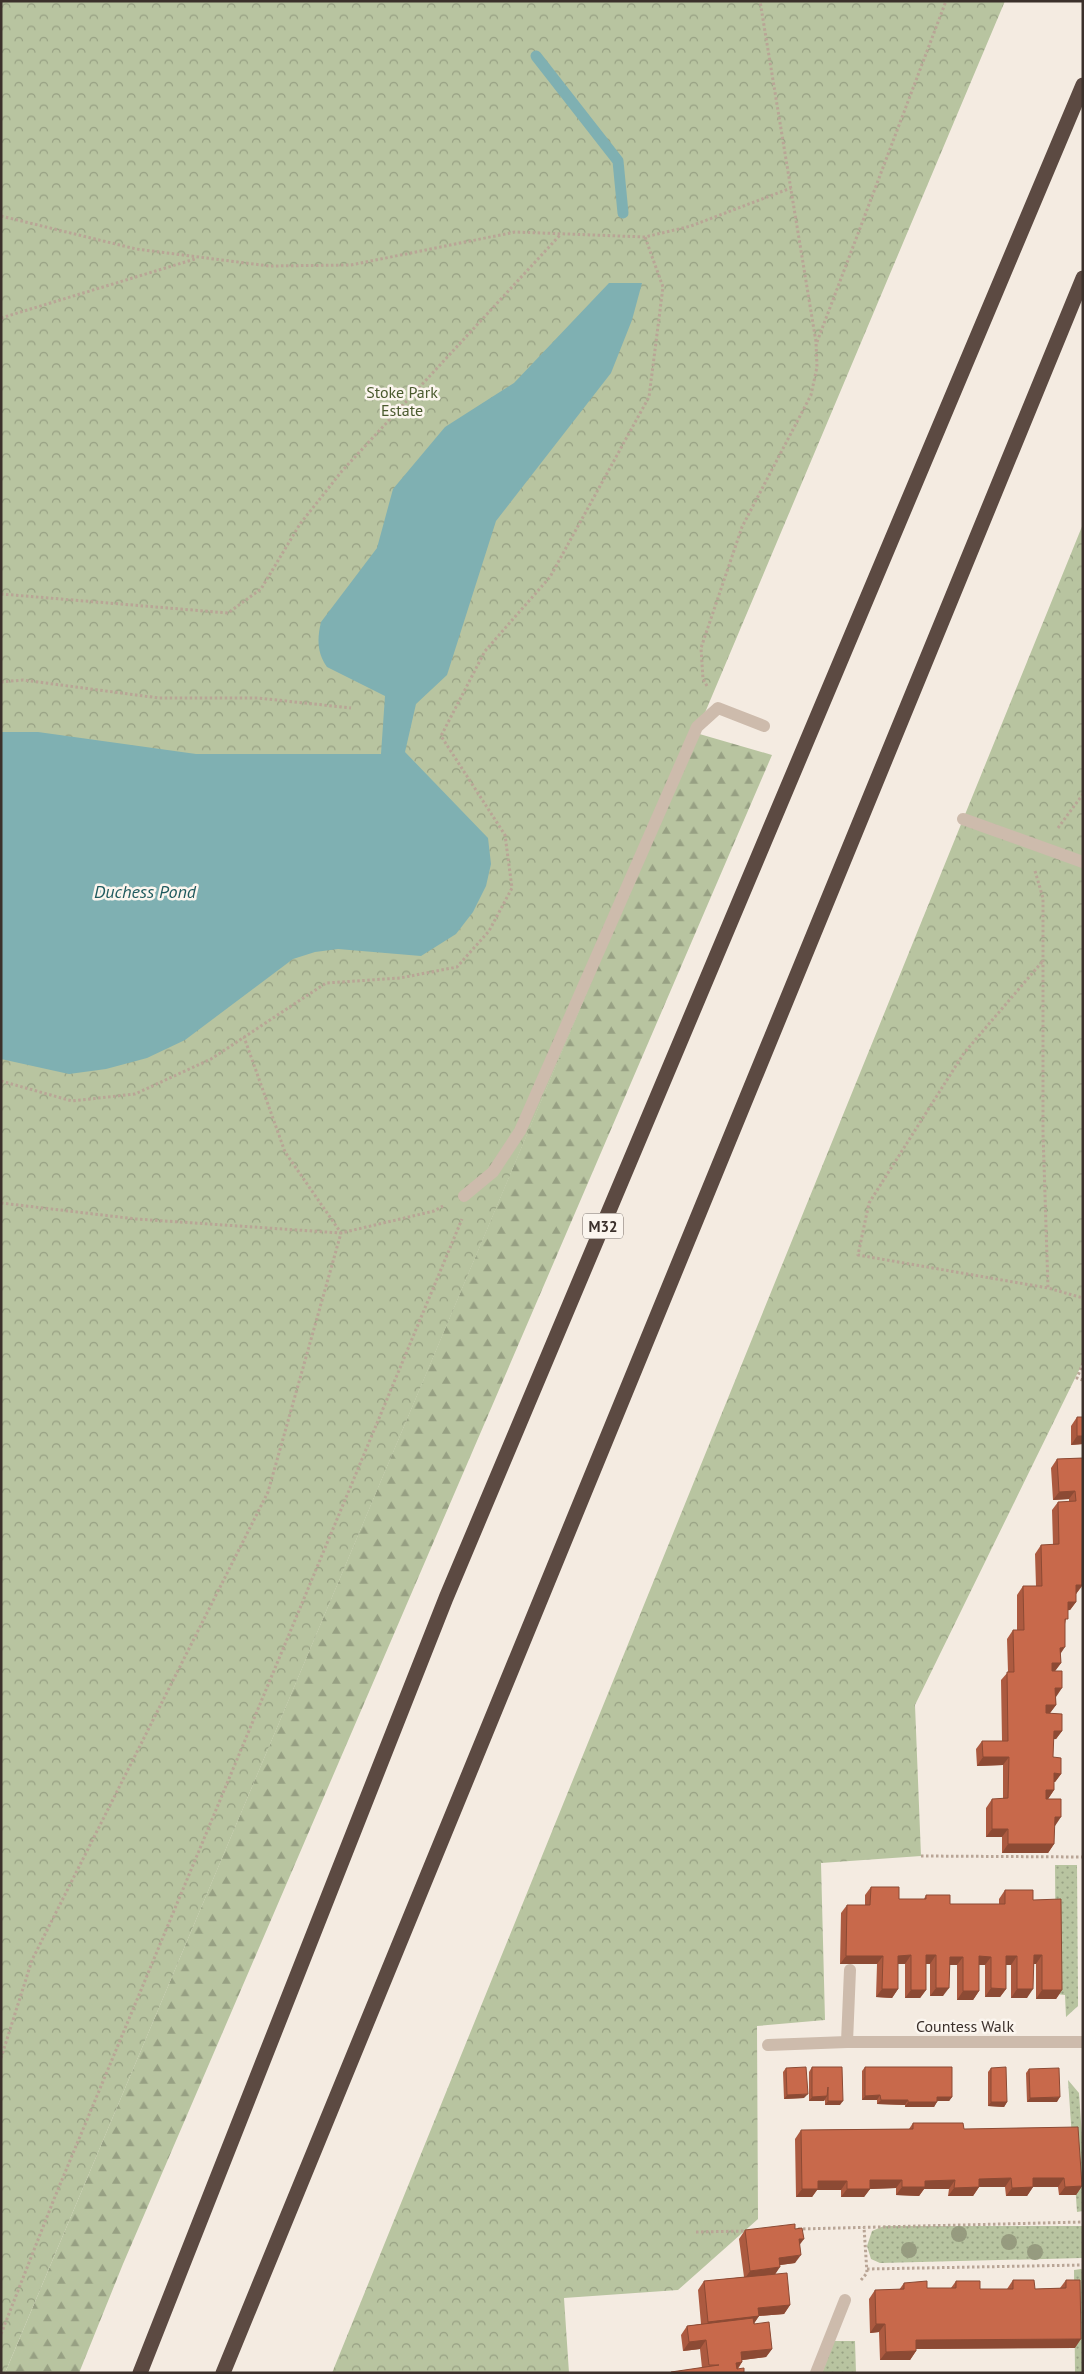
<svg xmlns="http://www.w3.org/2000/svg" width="1084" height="2374" viewBox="0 0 1084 2374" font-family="'PT Sans',sans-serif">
  <defs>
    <pattern id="grass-dots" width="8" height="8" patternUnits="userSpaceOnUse" patternTransform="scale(1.25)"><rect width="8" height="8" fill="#b8c4a0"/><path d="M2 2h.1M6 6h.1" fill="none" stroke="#97a083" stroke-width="1.8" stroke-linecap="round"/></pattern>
    <pattern id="forest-firs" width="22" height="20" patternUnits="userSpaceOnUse" patternTransform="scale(1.25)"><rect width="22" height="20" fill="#b8c4a0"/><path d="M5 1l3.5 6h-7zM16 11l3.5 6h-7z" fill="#97a083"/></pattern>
    <pattern id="park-crowns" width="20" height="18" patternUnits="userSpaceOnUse" patternTransform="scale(1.25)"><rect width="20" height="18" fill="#b8c4a0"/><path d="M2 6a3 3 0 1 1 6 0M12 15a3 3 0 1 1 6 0" fill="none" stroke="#97a083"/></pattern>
  </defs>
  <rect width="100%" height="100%" fill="#f4ebe1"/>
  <path fill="url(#grass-dots)" d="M1055,1865H1077L1078,2006L1066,2017L1065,1995L1056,1994Z
    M1068,2080L1079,2093L1083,2151V2211L1077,2212Z
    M884,2226H1083V2258L880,2263L871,2259L867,2246L872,2231Z
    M1081,2269L1083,2270V2373H1075L1074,2270Z
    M834,2341H855L856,2373H822Z"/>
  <path fill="url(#forest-firs)" d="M696,733L772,755L123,2264L79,2373H5Z"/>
  <path fill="url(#park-crowns)" d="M1,1H1005L5,2373H1Z
    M1083,524V1362L915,1705L921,1856L821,1863L825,2020L757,2026L758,2219L678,2290L564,2298L569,2373H332Z"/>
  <path fill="#7fb0b2" d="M609,283H642L632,320L611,373L496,521L447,675L416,704L405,752L488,838L491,864L486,886L473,912L456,934L421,956L338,949L315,952L293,959L185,1040L147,1058L106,1069L69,1074L1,1059V732H38L196,754H381L385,696L327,667C317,653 317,639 321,622L377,548L393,489L445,427L514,383Z"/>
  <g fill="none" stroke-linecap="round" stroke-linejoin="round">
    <path stroke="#7fb0b2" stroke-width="11" d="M536,56L618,161L623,213"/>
    <path stroke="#b9a596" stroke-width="3" stroke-dasharray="2.5 2.5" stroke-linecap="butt" d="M1,216L136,249L269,266L351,265L515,232L645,237L691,226L791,188
      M1,318L195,259
      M817,342L946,1
      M1,594L228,613L261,589L300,524L342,471L561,234
      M1,682L23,680L159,698H258L351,708
      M707,686L703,679L701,648L742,527L811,395L817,367L816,342L760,1
      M1058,828L1083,794
      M1035,871L1043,898V1133L1048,1288L1083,1298
      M1042,962L964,1053L869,1203L858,1255L1048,1288
      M1,1081L72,1101L135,1094L211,1059L326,983L400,978L457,967L489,931L512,888L505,835L441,736L485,651L550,577L649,397L663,287L645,237
      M1,1203L136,1219L341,1233L434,1211L443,1206
      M1083,1363L1077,1378L1083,1380
      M921,1856L1083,1857
      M1,2058L32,1960L268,1492L341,1233L285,1152L244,1037
      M798,2229L1083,2222
      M696,2232L747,2231
      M867,2269L1083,2265
      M861,2280L867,2273L864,2227
      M1,2334L54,2199L462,1219"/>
    <path stroke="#cdbbac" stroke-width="12" d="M963,819L1083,862
      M464,1196L493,1172L520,1131L697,727L718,708L764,726"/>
    <path stroke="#cdbbac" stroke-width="12" d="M847,2042L850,1970
      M768,2045L847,2042H1083
      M816,2373L845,2300"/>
    <path stroke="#5c4a42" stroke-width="15" d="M140,2373L446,1598L1083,85
      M223,2373L1083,278"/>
  </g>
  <g fill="#969b7f">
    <circle cx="959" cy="2234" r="8"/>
    <circle cx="1009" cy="2242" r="8"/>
    <circle cx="909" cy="2250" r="8"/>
    <circle cx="1035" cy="2252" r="8"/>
  </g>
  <path fill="#ac5a40" d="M1077,1417L1083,1444L1071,1445V1426Z
    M1083,1458V1585L1076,1594V1602L1070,1610H1068L1065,1624L1060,1654L1061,1663L1055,1671L1056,1697V1705L1050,1713L1062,1731L1056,1739H1053V1757L1061,1774L1055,1782H1054V1790L1048,1799L1055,1826H1054V1844L1048,1853H1002V1837H986V1808L992,1799H1003V1765L977,1766L976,1749L982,1741H1002L1001,1680L1008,1672L1007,1639L1013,1630H1017V1595L1023,1586H1036L1035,1554L1041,1545H1053L1052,1510L1058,1502H1069V1499L1053,1500L1051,1468L1057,1459Z
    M871,1887L899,1899H924L926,1895L950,1904H999V1899L1005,1890L1033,1900L1062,1990L1056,1999H1036V1964H1034L1027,1998H1011V1965H1006V1989L1000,1997H985V1965H979V1991L973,2000H957V1965H949L943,1996H930V1964H926V1990L920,1998H905V1964H898V1989L892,1998L876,1997L877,1964H840L841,1913L847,1905H865V1895Z
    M812,2067L840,2105H825V2099L824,2101H809V2072Z
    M865,2067L952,2097L949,2101H937L934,2107H905V2105L877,2104V2100H862V2071Z
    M786,2068L804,2098L784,2099L783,2072Z
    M991,2068L1007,2102L1004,2107L988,2106V2072Z
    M1029,2069L1057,2102H1027L1026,2073Z
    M913,2123L964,2129L1082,2186L1076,2195H1059L1058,2187H1033L1027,2196H1006L1005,2187H979L973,2196H948L949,2189H924L919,2196L896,2195V2188L870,2189L864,2197H841V2190H817L812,2197H796L795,2139L801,2130L909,2129Z
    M795,2229L800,2244L795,2263L780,2265L775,2274L790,2305L784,2314L759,2316L754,2323L772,2349L766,2357L742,2360V2362L738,2369L744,2373H670L671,2372L702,2368L700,2349L683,2351L681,2335L687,2326L701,2324L698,2290L704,2281L744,2277L739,2239L745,2230Z
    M1013,2280L1035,2289L1060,2288L1066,2280L1075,2348L916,2349V2351L910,2360H880L879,2332L870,2333L869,2299L875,2290H899L904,2283L927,2288H951L956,2281L980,2289H1007Z"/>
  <path fill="#8c4a34" d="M1077,1436H1083V1444L1071,1445Z
    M1075,1491L1069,1499L1053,1500L1059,1492Z
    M1082,1576H1083V1585H1078H1082L1076,1594L1070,1593Z
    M1068,1602H1076L1070,1610L1062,1611Z
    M1065,1647L1059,1656L1060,1648Z
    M1052,1663H1061L1055,1671L1046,1672Z
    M1055,1688H1062L1056,1697H1050Z
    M1046,1705H1056L1050,1713H1040Z
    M1054,1731H1062L1056,1739L1048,1740Z
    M983,1757H1009L1003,1765L977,1766Z
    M1054,1773L1061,1774L1055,1782H1048Z
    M1046,1790H1054L1048,1799H1040Z
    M1055,1817H1061L1055,1826L1049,1825Z
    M992,1829H1008L1002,1837H986Z
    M1008,1844H1054L1048,1853H1002Z
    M911,1955L905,1964H892L898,1956Z
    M926,1955H936L930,1964H920Z
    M1034,1955H1042L1036,1964H1028Z
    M846,1956H883L877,1964H840Z
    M979,1956L991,1957L985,1965H973Z
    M1006,1956H1017L1011,1965H1000Z
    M950,1957H963L957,1965H944Z
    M936,1988H949L943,1996H930Z
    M991,1988L1006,1989L1000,1997H985Z
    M882,1989H898L892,1998L876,1997Z
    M1017,1989H1033L1027,1998H1011Z
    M911,1990H926L920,1998H905Z
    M1042,1990H1062L1056,1999H1036Z
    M963,1991H979L973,2000H957Z
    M808,2094L804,2098L784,2099L787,2095Z
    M880,2095L877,2100H862L865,2096Z
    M827,2096L824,2101H809L812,2097Z
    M937,2097H952L949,2101H934Z
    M1060,2097L1057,2102H1027L1030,2098Z
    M881,2100H908L905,2105L877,2104Z
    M828,2101H843L840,2105H825Z
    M908,2102H937L934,2107H905Z
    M991,2102H1007L1004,2107L988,2106Z
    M1011,2178L1005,2187H979L973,2196H948L954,2188L979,2179Z
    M1033,2178H1064L1058,2187H1027Z
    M870,2180H902L896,2188L870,2189L864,2197H841L847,2189Z
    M955,2180L949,2189H924L919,2196L896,2195L902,2187L925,2181Z
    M818,2181H847L841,2190H817L812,2197H796L802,2189Z
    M1082,2186L1076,2195H1059L1065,2187Z
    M1033,2187L1027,2196H1006L1012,2188Z
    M799,2239H804L798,2247Z
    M801,2255L795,2263L773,2266L779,2258Z
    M780,2267L774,2276L744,2280L750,2271Z
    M790,2305L784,2314L759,2316L753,2325L702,2330L708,2322L758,2308Z
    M876,2324H885L879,2332L870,2333Z
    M1081,2339L1075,2348L910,2349L916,2340Z
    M706,2340L700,2349L683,2351L689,2342Z
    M772,2349L766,2357L735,2361L741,2352Z
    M916,2351L910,2360H880L886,2352Z
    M742,2362L736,2370V2363Z"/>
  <path fill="#c8694b" stroke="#8c4a34" d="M1077,1417H1083V1436H1077Z
    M1083,1458L1082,1585H1076V1602H1068V1619H1065V1647L1060,1648L1061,1663H1052V1671H1062V1688H1055L1056,1705H1046V1713L1062,1714V1731H1054L1053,1757L1061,1758V1774L1054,1773V1790H1046V1799H1061V1817H1055L1054,1844H1008V1829H992V1799L1008,1798L1009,1757H983L982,1741H1008L1007,1672H1014L1013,1630H1024L1023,1586H1042L1041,1545L1059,1544L1058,1502L1076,1501L1075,1491L1059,1492L1057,1459Z
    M871,1887H899V1899H926V1895H950V1904H1005V1890H1033V1900L1061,1899L1062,1990H1042V1955H1034L1033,1989H1017V1956H1006V1989L991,1988V1957L979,1956V1991H963V1957H950L949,1988H936V1955H926V1990H911V1955L898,1956V1989H882L883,1956H846L847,1905H870Z
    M806,2067L808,2094L787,2095L786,2068Z
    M812,2067H842L843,2101H828V2087L827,2096L812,2097Z
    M865,2067H952V2097H937V2102H908V2100H881L880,2095L865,2096Z
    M1006,2067L1007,2102H991V2068Z
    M1059,2068L1060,2097L1030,2098L1029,2069Z
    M913,2123H963L964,2129L1078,2127L1082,2186L1065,2187L1064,2178H1033V2187L1012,2188L1011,2178L979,2179V2187L954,2188L955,2180L925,2181V2187H902V2180H870V2189H847V2181H818V2189H802L801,2130L913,2129Z
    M795,2224V2229L802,2228L804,2239H799L801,2255L779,2258L780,2267L750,2271L745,2230Z
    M787,2273L790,2305L758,2308L759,2316L708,2322L704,2281Z
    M1013,2280H1034L1035,2289L1066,2288V2280H1080L1081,2339L916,2340V2351L886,2352L885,2324H876L875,2290L904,2289V2283L927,2281V2288H956V2281H980V2289H1013Z
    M753,2318L754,2324L769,2322L772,2349L741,2352L742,2362L736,2363L737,2369L744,2368V2373H671V2372L719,2365H709L706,2340L689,2342L687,2326Z"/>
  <g text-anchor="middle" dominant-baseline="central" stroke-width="5" stroke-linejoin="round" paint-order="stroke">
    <rect fill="#fbf5ee" stroke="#756b66" stroke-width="1" x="583" y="1213.5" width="40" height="25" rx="4"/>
    <g font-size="15" font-weight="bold" fill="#3b302b">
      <text x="603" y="1226">M32</text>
    </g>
    <g font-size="16" fill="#4a5a2e" stroke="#fbf5ee">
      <text x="402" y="392">Stoke Park<tspan x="402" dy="18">Estate</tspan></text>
    </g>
    <g font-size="16" fill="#3b302b" stroke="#fbf5ee">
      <text x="965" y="2026">Countess Walk</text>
    </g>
    <g font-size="18" font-style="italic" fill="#1f5a5e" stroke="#fbf5ee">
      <text x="145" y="891">Duchess Pond</text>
    </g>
  </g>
  <rect width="1084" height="2374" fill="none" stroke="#3b302b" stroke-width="5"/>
</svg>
